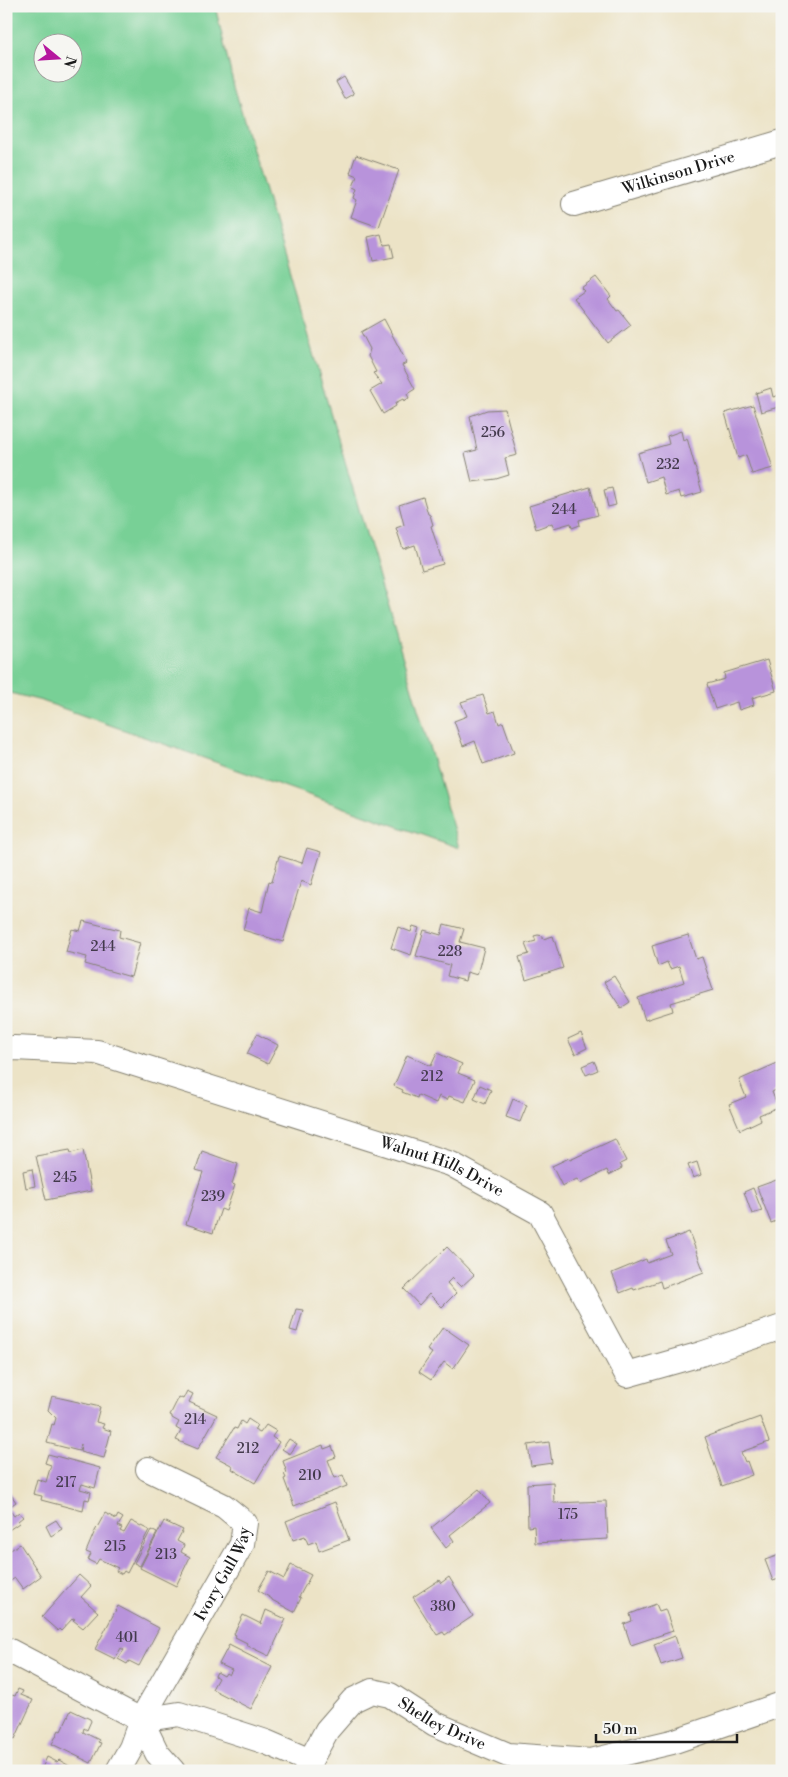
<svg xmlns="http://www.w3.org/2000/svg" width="788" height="1777" viewBox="0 0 788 1777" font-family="'Libre Bodoni',serif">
  <rect width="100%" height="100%" fill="#f6f6f2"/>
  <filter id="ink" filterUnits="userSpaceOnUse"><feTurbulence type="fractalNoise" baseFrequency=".02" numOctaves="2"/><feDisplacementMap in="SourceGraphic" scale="10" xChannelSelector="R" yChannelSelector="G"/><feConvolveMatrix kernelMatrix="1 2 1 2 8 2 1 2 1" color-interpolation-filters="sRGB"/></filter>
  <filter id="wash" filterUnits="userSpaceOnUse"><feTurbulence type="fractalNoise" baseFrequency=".0096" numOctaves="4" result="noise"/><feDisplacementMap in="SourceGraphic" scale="20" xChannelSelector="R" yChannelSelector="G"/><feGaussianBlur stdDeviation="1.12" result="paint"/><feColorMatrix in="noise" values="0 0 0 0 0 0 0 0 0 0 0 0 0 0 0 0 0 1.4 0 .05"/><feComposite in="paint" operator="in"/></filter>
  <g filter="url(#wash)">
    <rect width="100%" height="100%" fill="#ece3c6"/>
    <path fill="#78d096" stroke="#4a7659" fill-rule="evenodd" d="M6,6H215L234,86L459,848L42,701L6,692ZM42,42H72V72H42Z"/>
    <g id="blocks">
      <path fill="#b893db" d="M344,77L354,94L345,99L336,82Z
        M356,155L399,170L379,227L351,217L357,200L354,198L357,189L353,187L357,176L350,173Z
        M381,234L384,245L391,244L394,257L373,261L368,237Z
        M596,277L611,296L608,299L617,311L619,310L631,325L608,343L574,298L584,291L581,288Z
        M384,319L407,363L402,365L415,389L407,394L409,398L404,401L403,399L395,403L396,406L383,414L370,391L382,384L373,373L376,372L368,356L370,349L361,332Z
        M771,388L773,397L780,395L782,406L761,412L756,393Z
        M753,405L773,468L752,474L746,455L738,458L725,413Z
        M505,409L517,455L505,458L509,475L496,479L472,482L465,453L477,450L470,416L487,410Z
        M681,431L683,440L687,438L702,492L681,498L679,491L666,495L661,477L646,482L638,453L669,444L667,436Z
        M590,487L598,515L579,520L580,525L572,528L571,523L554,528L552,523L536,529L529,506Z
        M612,488L616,505L608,507L604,490Z
        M423,497L428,514L430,515L433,525L431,526L443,564L422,570L415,545L403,549L396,528L404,525L399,505Z
        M767,660L776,691L752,698L754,705L739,710L737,702L715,709L707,684L725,679L724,673Z
        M483,695L489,713L495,711L499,724L503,722L514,753L483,764L475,741L463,746L454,721L467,716L461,702Z
        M307,848L321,852L311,885L301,881L283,942L243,930L249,908L262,912L269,881L272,882L279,856L302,863Z
        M83,921L120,930L119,937L140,943L131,977L85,964L87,957L66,952L72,929L80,931Z
        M444,924L464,929L460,942L484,948L477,975L467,972L465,981L447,976L450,965L416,956L424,930L441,935Z
        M413,926L419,928L411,955L391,948L398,927L411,932Z
        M538,935L543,936V939L553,936L563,968L526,980L519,957L529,954L525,944L536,941L534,936Z
        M688,935L696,959L702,957L713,990L671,1003L673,1011L645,1020L638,998L684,982L679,966L670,969L667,962L658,966L652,946Z
        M614,976L630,1002L621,1008L604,982Z
        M581,1033L587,1048L575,1054L568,1039Z
        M257,1034L278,1045L268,1064L247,1054Z
        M437,1053L462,1064L458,1073L475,1080L465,1102L449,1096L447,1100L439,1096L436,1103L418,1095L417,1098L402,1092L403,1090L394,1086L407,1055L431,1066Z
        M594,1061L598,1070L586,1075L582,1066Z
        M782,1061V1087L772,1092L778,1107L759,1115L761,1120L740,1130L729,1104L746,1097L739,1080Z
        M480,1085L491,1090L485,1104L474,1099Z
        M513,1099L527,1105L520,1122L506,1117Z
        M615,1139L626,1161L620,1164L622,1168L609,1175L607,1170L580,1183L577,1179L562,1186L552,1166L569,1158L570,1160Z
        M70,1150L71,1153L83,1150L91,1191L46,1200L36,1156Z
        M202,1151L238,1164L232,1184L235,1185L226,1211L221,1209L213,1233L186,1224L203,1172L196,1170Z
        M697,1162L701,1175L693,1178L688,1165Z
        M32,1169L35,1186L26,1188L23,1171Z
        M782,1178V1219L771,1223L757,1187Z
        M753,1188L762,1211L752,1214L744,1192Z
        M689,1232L704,1272L662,1288L660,1281L634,1290L633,1288L620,1293L612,1273L646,1259L647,1263L671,1254L666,1241Z
        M447,1247L474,1275L461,1287L452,1278L447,1283L456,1293L442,1307L429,1294L419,1305L404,1289Z
        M296,1309L303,1310L297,1332L290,1330Z
        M443,1327L469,1345L453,1369L444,1362L431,1380L419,1372L432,1353L427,1350Z
        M187,1391L193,1394L189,1402L217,1415L198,1449L176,1440L181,1431L176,1428L179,1422L172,1418V1416L170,1415L179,1397L183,1399Z
        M52,1396L100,1407L96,1422L104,1424L102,1428L111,1431L104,1458L80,1452L81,1444L79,1451L47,1443L52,1424L54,1425L56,1418L48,1410Z
        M760,1417L769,1442L741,1452L745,1462L747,1461L752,1475L722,1486L705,1437Z
        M248,1419L257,1425L254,1430L260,1433L266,1425L276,1431L272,1437L279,1442L255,1483L232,1469L233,1466L216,1457L234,1428L237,1429L241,1421L245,1424Z
        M289,1439L297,1444L290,1454L282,1449Z
        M549,1442L552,1463L531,1466L528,1445Z
        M323,1445L324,1449L332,1446L336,1457L328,1460L335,1478L343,1475L347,1486L294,1506L284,1479L286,1478L284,1474L287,1473L283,1461Z
        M48,1454L100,1468L95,1488L82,1484L80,1489L91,1492L89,1500L85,1499L83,1511L41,1500L42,1496L33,1494L37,1479L46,1482L51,1465L45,1463Z
        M553,1482L554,1503L606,1501L608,1539L535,1543L534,1526L528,1527L527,1484Z
        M479,1489L490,1503L450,1535L454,1541L446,1548L431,1528Z
        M9,1492L16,1502L8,1508L14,1516L19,1512L23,1517L18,1521L19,1523L6,1532V1494Z
        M335,1502L349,1540L319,1551L316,1541L308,1544L305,1536L293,1540L286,1521Z
        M105,1513L116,1519L118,1515L123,1518L118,1526L122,1528L120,1531L124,1533L131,1521L149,1530L127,1573L124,1571L122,1574L116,1571L118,1568L99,1559L96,1564L88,1560L91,1554L86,1552L94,1533Z
        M56,1520L62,1529L51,1536L46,1526Z
        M164,1521L183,1530L177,1541L184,1545L181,1552L190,1557L176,1586L140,1568Z
        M151,1530L157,1533L140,1566L134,1563Z
        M20,1544L41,1576L23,1589L15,1578L6,1584V1553Z
        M782,1554V1578L773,1581L765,1560Z
        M291,1565L311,1575L299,1597L301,1598L294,1612L272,1600V1599L258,1590L269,1571L284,1579Z
        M79,1575L91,1586L81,1597L98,1612L83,1628L73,1620L75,1619L73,1618L61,1631L59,1629L58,1631L42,1617Z
        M449,1577L473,1616L445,1635L443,1632L437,1635L413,1597L436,1582L439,1580L441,1583Z
        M656,1604L659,1611L665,1609L673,1631L631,1645L624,1624L632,1621L630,1614Z
        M118,1606L159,1628L139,1666L129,1661L127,1664L118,1659L124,1650L121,1648L115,1659L95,1649Z
        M266,1610L286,1619L269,1656L246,1645L247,1643L235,1637L236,1635L234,1634L243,1615L261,1624Z
        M675,1636L682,1658L661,1665L654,1644Z
        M229,1645L272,1667L251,1709L212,1689L218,1678L215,1676L217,1672L224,1676L226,1673L229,1675L232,1670L219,1664Z
        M18,1689L23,1691L21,1695L33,1700L15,1739L13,1738L11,1743L6,1741V1696L10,1698L12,1695L15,1696Z
        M71,1710L90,1719L91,1721L87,1730L84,1728L83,1732L99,1740L98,1742L101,1743L91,1763L52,1744L59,1730L61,1731Z
        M47,1757L57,1762L59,1760L73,1768L71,1771H37L42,1768Z"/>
    </g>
  </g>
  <g filter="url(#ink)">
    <use href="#blocks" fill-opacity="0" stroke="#848071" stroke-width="1"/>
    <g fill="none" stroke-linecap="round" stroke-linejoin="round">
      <g stroke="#848071" stroke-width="26">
        <g id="minor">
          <path id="s1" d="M574,204L782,142"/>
          <path id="s2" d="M6,1049L14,1048L97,1052L451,1164L540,1213L627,1375L701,1354L782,1327"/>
          <path d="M6,1649L141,1720"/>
          <path d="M141,1720L179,1714L266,1742L310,1761"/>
          <path d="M141,1720L157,1753L173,1771"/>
          <path id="s3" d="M118,1771L131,1748L141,1720L242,1544L245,1523L224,1506L148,1469"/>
          <path id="s4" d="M306,1771L310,1761L327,1730L353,1700L372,1691L390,1695L435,1724L508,1755L591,1761L672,1742L782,1704"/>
        </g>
      </g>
      <use href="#minor" stroke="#fff" stroke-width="24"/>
    </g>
  </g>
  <g text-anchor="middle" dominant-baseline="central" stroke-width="4" stroke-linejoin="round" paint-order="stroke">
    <g font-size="14" fill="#433a4c">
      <text x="493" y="433">256</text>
      <text x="668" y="465">232</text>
      <text x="564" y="510">244</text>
      <text x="103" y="947">244</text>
      <text x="450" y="952">228</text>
      <text x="432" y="1077">212</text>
      <text x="65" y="1178">245</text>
      <text x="213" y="1197">239</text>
      <text x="195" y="1420">214</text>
      <text x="248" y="1449">212</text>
      <text x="310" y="1476">210</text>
      <text x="66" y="1483">217</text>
      <text x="568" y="1515">175</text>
      <text x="115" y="1547">215</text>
      <text x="166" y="1555">213</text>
      <text x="443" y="1607">380</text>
      <text x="127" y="1638">401</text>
    </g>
    <g font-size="16" fill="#1c1c1c" stroke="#f6f6f2">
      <text stroke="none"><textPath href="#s1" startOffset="109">Wilkinson Drive</textPath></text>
      <text stroke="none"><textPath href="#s2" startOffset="455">Walnut Hills Drive</textPath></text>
      <text stroke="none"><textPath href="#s3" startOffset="224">Ivory Gull Way</textPath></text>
      <text stroke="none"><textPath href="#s4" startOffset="185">Shelley Drive</textPath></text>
    </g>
  </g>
  <rect width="788" height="1777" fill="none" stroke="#f6f6f2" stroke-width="25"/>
  <g transform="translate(58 58) rotate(108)"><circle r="24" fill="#f6f6f2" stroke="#9f9f9c"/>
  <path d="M0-4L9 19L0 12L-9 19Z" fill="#b5179e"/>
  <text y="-8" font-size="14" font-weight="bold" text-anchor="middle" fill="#1c1c1c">N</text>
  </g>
  <path d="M596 1734v8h141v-8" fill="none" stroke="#1c1c1c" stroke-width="2.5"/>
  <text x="603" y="1734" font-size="15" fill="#1c1c1c" stroke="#f6f6f2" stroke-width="4" paint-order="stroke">50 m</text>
</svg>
